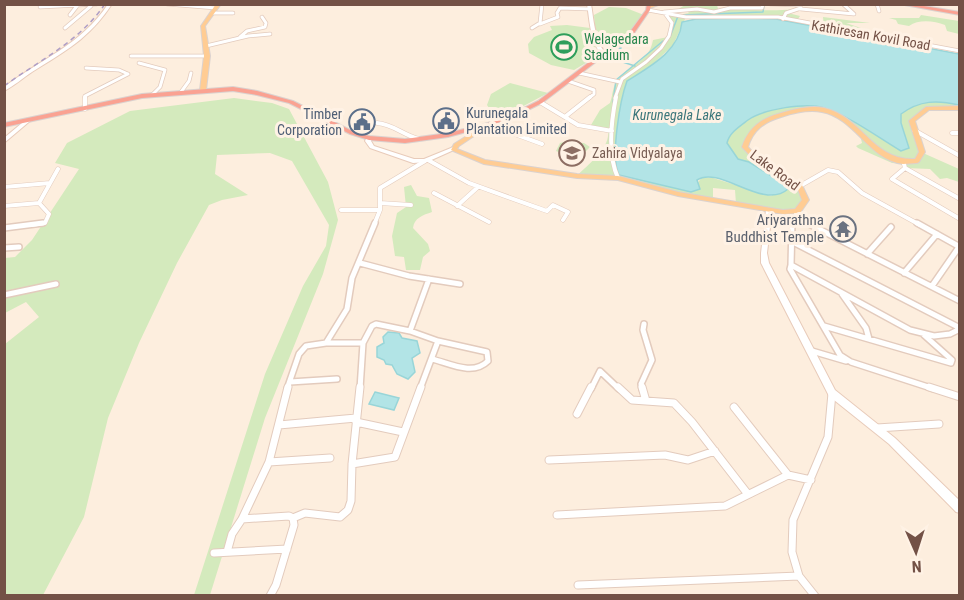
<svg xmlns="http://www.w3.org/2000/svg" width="964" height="600" viewBox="0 0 964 600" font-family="'Roboto Condensed',sans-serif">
  <rect width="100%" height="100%" fill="#fdeede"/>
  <path fill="#d4eabd" d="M685,5H717L718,9H722C746,9 771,12 794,9L788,13L800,16L798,19L801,23L778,17H686L673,45L652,65L639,73L623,93L615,173L691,192L702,177L713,178L771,196L786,185L749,162L738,159L727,143C729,133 740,126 748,120C763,109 807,101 824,108C851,118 876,136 901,151L909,148L901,123V114C920,100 936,99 959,105V108L928,109L912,121L923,153L959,169V182L947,178L940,179L930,169L905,168L904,164L892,163L858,148L856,146L862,143L861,139L863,136L838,116L822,110L805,111L790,113L758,125L745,146L751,155L800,186L806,200L797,211L783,212L736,204L735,190L713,188V201L618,178L577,176C588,164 611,148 608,130L591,125L600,110L610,103C613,95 612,88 617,81C630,63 649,63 653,40L668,37L672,23L664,12L678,15L689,13L686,10H677Z
    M609,7L626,8L644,15L624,40C612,40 604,37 595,29L594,15Z
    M921,15L959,21V34L947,31L945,25C934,21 919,19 909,26L898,24L896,20L889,18H919Z
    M823,17L870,23H846L861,28V33L824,27Z
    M567,25L590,28L589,31L593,33L600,52L596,57L574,70L551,65L529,53L528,44L534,37L552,30L550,26Z
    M510,83L548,93L503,117L491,111L487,105L491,94Z
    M234,98L272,103L289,109L328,182L338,220L323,274L265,418L210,595H194L265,374L303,286L326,246L329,225L292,161L270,153L217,155L215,174L248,195L222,200L209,205L177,263L139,343L108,418L84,517L43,595H5V344L39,317L26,302L5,313V258L15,257L32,240L79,169L55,163L67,143L130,111Z
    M564,142L584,143L590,147L577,160L556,151L560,143Z
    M411,185L417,196L429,198L432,212C423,215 414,218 413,228L428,244L430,251L423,257L420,270H406L404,257L395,256L392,236L397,213L406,207L404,187Z"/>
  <path fill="#b2e4e6" stroke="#98d5d8" stroke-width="1.5" d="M747,18L776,19L959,54V105C937,100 920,100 901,114V123L909,148L901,151C876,136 851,117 824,108C807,102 763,109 748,120C740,126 729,133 727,143L738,159L749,162L786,185L788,189C763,211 720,165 697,180L700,189L691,192L619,175C610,158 620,100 627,81C649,67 679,52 682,22L696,19Z
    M388,332L399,333L402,338L417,341L420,353L412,358L415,372L408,379L397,374L392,365L386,364L384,360L377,357V347L384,343L383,337Z
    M375,392L399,398L394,410L369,404Z"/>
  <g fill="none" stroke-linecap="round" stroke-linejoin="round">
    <path stroke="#98d5d8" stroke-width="1.5" d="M682,15L763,12L764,5
      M670,37L678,16
      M621,48L607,57L635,66
      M613,102L616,80L663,41"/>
    <g stroke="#e3cbbd" stroke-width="4.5">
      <path id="street-far3" d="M167,4L216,8
        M770,4L799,5
        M877,4L879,11
        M40,7L97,4
        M801,9L854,14L843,4
        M648,10L686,17H778L960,51
        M212,13H233
        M70,15L77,6
        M783,19L786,13L801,8
        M540,24L558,17L557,13L560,8L590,9
        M65,28L91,6
        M532,28L540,23L542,4
        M240,37L247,31L265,27L266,23L262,17
        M206,46L248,36L270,34
        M131,56H207
        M139,63L165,70L160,87L152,95
        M86,68L119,70L128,74
        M579,73L620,82
        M568,81L594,90V94L589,98
        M181,92L189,81L191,73
        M85,98V96L128,74
        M615,98L622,79L646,62L661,48L669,36L672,23L664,12L697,9L714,12L730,8H762L763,4"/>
    </g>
    <g stroke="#e3cbbd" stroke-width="5">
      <path id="street-far2" d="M85,97V109
        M616,97C611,122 607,154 618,178
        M540,102L578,125L612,131
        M566,116L590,97
        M377,123C393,124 403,135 419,139
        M493,126L542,144
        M914,130L960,156
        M952,133H960
        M428,160L469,183L544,210L547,211L553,205L568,212L563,220
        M904,164L905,168L960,199
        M905,168L892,179L960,219
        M800,186L828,170L838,172L862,193L920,225
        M4,187L50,183
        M434,193L489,222
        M380,203L411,205
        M4,206L39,203L58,169
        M457,206L478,187
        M341,210H380
        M797,211L795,217L810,225
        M31,225L45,223L49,214L39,203
        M374,225L380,210V188L425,161
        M792,225L795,217"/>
    </g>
    <g stroke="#e3cbbd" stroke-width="8">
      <path id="street-far1" d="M792,223L791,265L910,330L934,336L950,334L960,329
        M807,223L960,301
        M917,223L960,247
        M4,228L43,223
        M791,241L960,328
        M4,248L19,247
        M867,254L891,227
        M360,263L409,276L460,284
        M791,265L790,269L840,355L851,362L934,389
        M904,273L937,234
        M932,286L959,247
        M842,294L866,328L869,339
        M4,295L56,284
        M824,326L951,363
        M410,331L429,279
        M924,335L952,360L951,363
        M326,343H363L360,389
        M363,343L372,326L376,324L410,331L438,341L420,389
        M812,351L846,361
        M432,359C451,364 473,376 488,361L487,352L438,341
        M290,382L337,379
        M287,389L299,354L306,346L326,343L347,309L352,278L375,223
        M591,389L600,371L619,389
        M642,389L641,384L652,360L643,330L644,324"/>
    </g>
    <g stroke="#e3cbbd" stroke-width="9">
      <path id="street" d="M618,387L632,400L674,403L692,422L747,493
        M642,387L646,401
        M929,387L960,397
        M734,407L788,475
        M577,414L591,387
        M356,422L403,432
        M279,425L356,418
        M877,428L939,424
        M549,460L665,455L688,460L715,451
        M269,462L330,458
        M352,464L395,457L421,387
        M557,515L725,506L788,475L811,480
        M293,518L305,513L340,517L348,510L351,501L352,464L360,387
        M227,552L232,534L242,519
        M214,553L287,549
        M578,585L799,576
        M270,596L276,585L294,525L293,518L289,516L242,519L269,462L288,387
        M815,596L799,576L792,552L793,520L828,437L832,393"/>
    </g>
    <g stroke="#e8cbba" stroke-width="2">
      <path id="secondary" d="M108,4H112C89,39 65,51 32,72C23,78 14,86 4,91V87C41,59 81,45 108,4Z
        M587,4H591C594,22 595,43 608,56V57H604C590,44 590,22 587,4Z
        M28,118L31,120L30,121L4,143V138Z
        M369,136L372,138L371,141L374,146L414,159H424L451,148L453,147L456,149L427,162L413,163L370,148L365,141L367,137Z
        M769,208L772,210L767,253L769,263L835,390L895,438L960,501V513L956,512L889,444L829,396L761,263V253L766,210Z"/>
    </g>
    <g stroke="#dbd2cf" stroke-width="2">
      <path id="primary" d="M216,4H221L205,26L210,56L206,90L203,92L200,90L204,56L201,26Z
        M654,4H661L650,8V6Z
        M960,106V110H929L915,121L925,152L919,162L917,163C913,163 907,164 903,164C869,160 855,118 822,112C809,109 793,113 781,117C764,122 753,130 748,147L761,161L802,185L809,200L800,213L783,214L678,196L618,180L577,178L484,164L451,150L454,144L473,132L471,129L474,127L479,131L477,134L459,146L457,149L485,160L577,174L618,176L678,192L783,210L795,209L802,200L797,187L757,163L742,147C748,129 760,119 778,114C792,110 809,105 824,108C863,117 872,161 915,159L919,152L909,121L910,120L926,107Z"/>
    </g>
    <g stroke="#dbd2cf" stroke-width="2">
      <path id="highway" d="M647,4H651L650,10L628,42L605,55L542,103L518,115L492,125L448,137L405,143L369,140L350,134L289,103L257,95L233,91L142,98L4,127V123L142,94L233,87L257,91L293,101L354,132L369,136L405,139L448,133L488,123L514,113L538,101L601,53L624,40L646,10Z
        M899,4H912L960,12V15Z"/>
    </g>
    <use href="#street-far3" stroke="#fff" stroke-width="3"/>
    <use href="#street-far2" stroke="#fff" stroke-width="4"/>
    <use href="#street-far1" stroke="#fff" stroke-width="5"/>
    <use href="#street" stroke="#fff" stroke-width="7"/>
    <use href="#secondary" fill="#fff" fill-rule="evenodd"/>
    <use href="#primary" fill="#ffcc93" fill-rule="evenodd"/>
    <use href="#highway" fill="#faa292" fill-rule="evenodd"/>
    <path stroke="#af9ec5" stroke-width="1.5" stroke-dasharray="5 4" stroke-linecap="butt" d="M4,86C40,60 79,42 105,4"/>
  </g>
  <defs>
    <g id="stadium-ring" transform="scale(1.35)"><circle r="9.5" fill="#fff2e5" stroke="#2e9e5b" stroke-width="1.5"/><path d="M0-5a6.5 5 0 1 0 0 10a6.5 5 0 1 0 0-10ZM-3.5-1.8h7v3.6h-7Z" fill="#2e9e5b"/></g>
    <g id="civic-ring" transform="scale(1.35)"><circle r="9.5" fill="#fff2e5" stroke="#5c6f8a" stroke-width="1.5"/><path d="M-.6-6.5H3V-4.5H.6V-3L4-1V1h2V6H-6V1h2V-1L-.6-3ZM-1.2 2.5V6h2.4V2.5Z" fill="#5c6f8a"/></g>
    <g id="school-ring" transform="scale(1.35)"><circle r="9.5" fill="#fff2e5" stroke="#8d6e63" stroke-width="1.5"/><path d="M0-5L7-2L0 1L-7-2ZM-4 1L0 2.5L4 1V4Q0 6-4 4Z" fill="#8d6e63"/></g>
    <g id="temple-ring" transform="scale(1.35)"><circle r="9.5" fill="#fff2e5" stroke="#6b7280" stroke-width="1.5"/><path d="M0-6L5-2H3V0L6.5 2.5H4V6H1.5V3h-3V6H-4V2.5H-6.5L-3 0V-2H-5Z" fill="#6b7280"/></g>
  </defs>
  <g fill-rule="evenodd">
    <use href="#stadium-ring" x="564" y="47"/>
    <use href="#civic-ring" x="446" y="121"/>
    <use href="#civic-ring" x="362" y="122"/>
    <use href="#school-ring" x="572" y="153"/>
    <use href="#temple-ring" x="843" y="229"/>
  </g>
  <g text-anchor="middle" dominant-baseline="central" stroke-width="6" stroke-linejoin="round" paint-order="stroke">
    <g font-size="14" fill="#735146" stroke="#fff2e5">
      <text transform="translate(871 35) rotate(10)">Kathiresan Kovil Road</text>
      <text transform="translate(775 170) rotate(37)">Lake Road</text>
    </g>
    <g font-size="14" fill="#27864d" stroke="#fff2e5" text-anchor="start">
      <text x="584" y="39">Welagedara<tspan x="584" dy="16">Stadium</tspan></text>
    </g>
    <g font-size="14" fill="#4e5e75" stroke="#fff2e5" text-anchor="start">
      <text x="466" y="113">Kurunegala<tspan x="466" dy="16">Plantation Limited</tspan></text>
      <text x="342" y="114" text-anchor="end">Timber<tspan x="342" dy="16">Corporation</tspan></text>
    </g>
    <g font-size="14" font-style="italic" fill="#3a767a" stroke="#fff2e5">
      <text x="677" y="115">Kurunegala Lake</text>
    </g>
    <g font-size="14" fill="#785e54" stroke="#fff2e5" text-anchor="start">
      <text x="592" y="153">Zahira Vidyalaya</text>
    </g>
    <g font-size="15" fill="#5b616d" stroke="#fff2e5" text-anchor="end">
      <text x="824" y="220">Ariyarathna<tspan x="824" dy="17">Buddhist Temple</tspan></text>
    </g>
  </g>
  <rect width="964" height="600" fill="none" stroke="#735146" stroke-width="12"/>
  <g transform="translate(916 552) rotate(177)" stroke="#fff2e5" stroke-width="4.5" paint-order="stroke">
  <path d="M0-4.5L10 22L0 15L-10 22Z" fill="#735146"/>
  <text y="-9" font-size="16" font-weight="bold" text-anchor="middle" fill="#735146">N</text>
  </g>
</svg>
